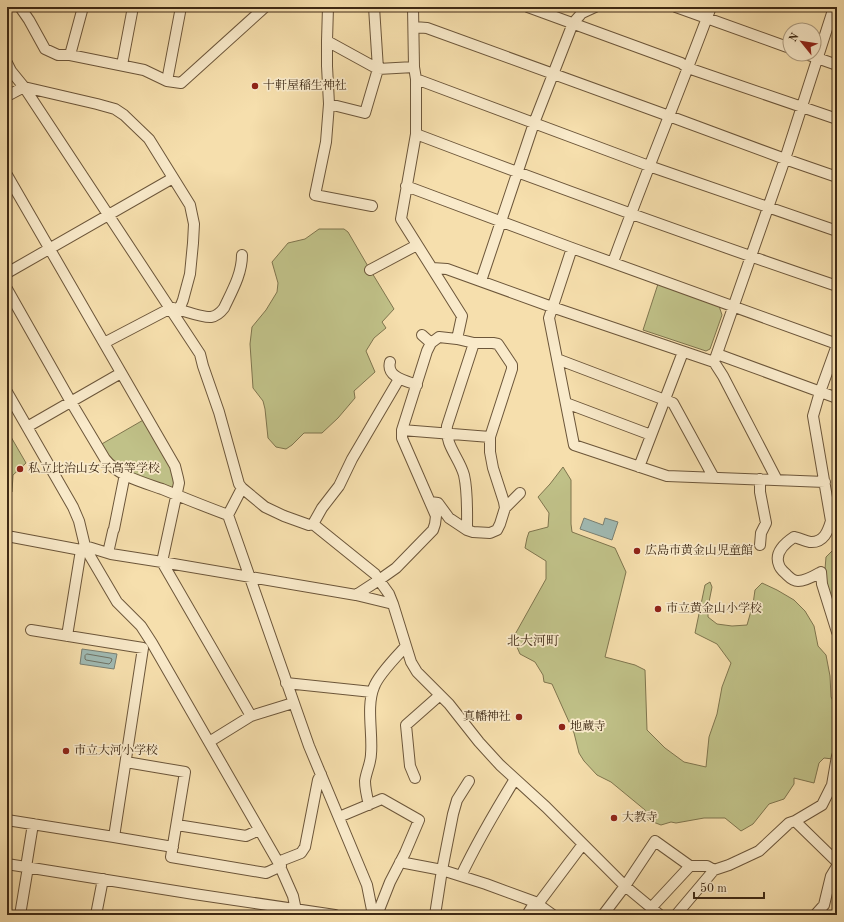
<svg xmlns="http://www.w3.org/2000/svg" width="844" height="922" viewBox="0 0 844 922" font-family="'Old Standard TT','Noto Serif JP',serif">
  <rect width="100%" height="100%" fill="#f6dfad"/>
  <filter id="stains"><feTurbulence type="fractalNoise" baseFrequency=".005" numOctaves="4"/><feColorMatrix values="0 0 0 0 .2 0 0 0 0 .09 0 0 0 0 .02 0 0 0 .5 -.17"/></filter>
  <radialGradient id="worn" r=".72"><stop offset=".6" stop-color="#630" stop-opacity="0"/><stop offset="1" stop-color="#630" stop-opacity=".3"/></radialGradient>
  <path fill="#c0c188" stroke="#7f754e" d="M319,229H344L348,232L369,268L394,309L382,322L386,328L374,338L366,351L375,372L354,391L355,398L338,418L322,433H304L292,445L286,449L276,447L268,438L265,409L263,401L253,388L252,373L250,344L252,327L266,310L277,292L278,283L272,262L288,243L305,239Z
    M658,284L719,306L722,315L710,349L706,351L643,330Z
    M145,419L173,468L175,489L170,490L117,468L100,445Z
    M7,430L26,463L13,475L12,492L7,491Z
    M563,467L571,480V524L572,532L615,548L626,572L605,657L635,665L645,670L647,730L665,748L684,762L706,767L709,737L717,714L722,687L731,663L717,644L695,633L705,585L710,582L712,587L708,607V617L717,624L732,626L747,625L753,604L755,590L762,583L777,590L794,600L805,611L814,626L818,646L826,655L830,676L831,697L837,708V741L833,759L824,758L819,763L814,783L794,778V784L784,799L769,804L753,824L741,831L725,818H704L676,823L671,822L661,825L648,820L645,810L611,782L597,775L584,761L579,753L574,733L552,684L544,682L543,675L535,662L520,654L513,638L546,579V561L525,548L527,538L529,532L548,527L549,513L538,497L550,484Z
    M833,550H837V624L824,581L826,557Z"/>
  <path fill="#a0bab3" stroke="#798073" d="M584,518L603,525L605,518L618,522L612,540L580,529Z
    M82,649L117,654L114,669L80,664Z"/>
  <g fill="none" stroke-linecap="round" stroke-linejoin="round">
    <path stroke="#6f7264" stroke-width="1" d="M87,654L110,658L112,659L111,662L109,664L86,660L85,659V656Z"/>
    <g stroke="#6c563a" stroke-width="12">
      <path id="minor" d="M20,7L29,20L45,49L58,55H70L144,70L167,81L181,83L265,7
        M328,7L327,41L378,69L414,67
        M413,7L414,67L416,79V134L401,219L462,316L457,339
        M528,7L681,63L688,68L837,119
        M676,7L790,48
        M414,27L427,28L669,116L785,159L837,177
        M327,41V66L329,104L326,142L315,195L372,206
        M806,54L837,65
        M70,55L83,7
        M7,63L11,71L24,87L200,354L203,366L219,412L239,484L242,488L228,515
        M122,65L133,7
        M416,79L649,166L837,231
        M167,81L181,7
        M7,96L24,87L97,104L115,109L124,115L149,139L190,205L194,224L193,243L190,274L183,300L179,310
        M329,104L365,113L378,69L374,7
        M416,134C555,187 696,238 837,286
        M7,175L175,466L178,478L179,483L162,562L251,716
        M406,186L572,248L837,344
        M572,248L549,318L574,445L667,476L825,482
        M613,262C644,177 679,93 711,7
        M432,268L447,269L552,307L714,362L723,376L777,480
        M370,270L417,245
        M7,273L173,178
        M481,281L534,123L573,23L582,13L595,7
        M7,289L71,402L105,459C118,476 142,482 162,489C184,498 206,507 228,515L309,746L367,885L373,915
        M422,335L431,343
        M104,343L169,309L173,308C182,310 203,318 211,317C217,316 221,312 224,308C232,291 242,274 242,255
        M837,345L820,392L813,416L831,521C828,531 824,543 810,542C805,541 799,538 794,537C785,543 774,553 779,565C780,569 784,572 787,575C790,578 794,581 798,581C806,581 814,576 821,572L822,584L837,632
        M717,354L837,398
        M557,359L673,403L714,478
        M390,362C386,377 406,381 417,385
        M714,362L785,159L834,7
        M7,392L73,507L79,521L85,546L90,556L117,602L141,626L152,643L278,862L293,896L297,915
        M566,403L651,435
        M27,427L121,373
        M402,430L490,437
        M639,467L683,352
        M242,488L265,507L284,516L309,525L313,524L375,574L379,580L389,594L393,604L411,662L417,672L449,704L479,742L500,765L546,807L625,886L660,915
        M505,508L520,493
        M313,524L322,508L339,486L352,459L399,379
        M467,530C467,513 468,492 464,475C459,457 445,446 447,426L474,343
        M7,536L81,550L85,546
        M760,545L761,533L766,523L760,492V479
        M85,546L111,554L162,562L356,595L393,604
        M108,553L113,531L114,529L125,474
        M356,595L379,580L396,568L433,530L435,524L436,516L402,438V430L427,351L431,343L439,337L457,339L474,343H493L498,344L512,365V369L490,437V452L493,468L504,502L505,508L500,524L497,530L490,533L473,532L467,530L449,518L438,503L430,502
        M67,636L81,550
        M286,683L372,692
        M209,742L251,716L293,703
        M126,762L185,772L171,857L266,873L281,866
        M415,778L410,766L406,725L440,695
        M369,805C367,797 365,789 365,781C366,772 371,763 371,754C373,734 366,706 374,687C378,675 397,656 406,646
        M339,817L382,799L419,820L405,853L390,882L377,915
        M7,820L114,837L143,648L31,630
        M795,821L822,805L832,785L837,756
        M177,825L246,836L259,830
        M114,837L173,847
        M278,862L301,853L305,847L318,780L321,774
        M400,862L442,870L486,884L535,902L553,915
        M7,864L194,894L335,915
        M26,867L33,824
        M461,876C477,842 496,810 515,779
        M538,904L583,844
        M651,908L690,866H707L714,870
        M20,915L28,867
        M96,915L103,879
        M435,915L442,870L453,814L457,800L469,781
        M527,915L535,902
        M603,915L625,886L655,841L690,866
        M676,915L714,870L729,865L759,851L789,823L795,821L837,862
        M815,915L824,905L831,876L837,866"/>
    </g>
    <use href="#minor" stroke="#f9eaca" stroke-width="10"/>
  </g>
  <g fill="#8f2418" stroke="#f9eaca" stroke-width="1.5">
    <circle cx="255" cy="86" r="4"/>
    <circle cx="20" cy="469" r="4"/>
    <circle cx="637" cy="551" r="4"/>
    <circle cx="658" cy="609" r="4"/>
    <circle cx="519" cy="717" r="4"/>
    <circle cx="562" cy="727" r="4"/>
    <circle cx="66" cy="751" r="4"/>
    <circle cx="614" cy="818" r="4"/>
  </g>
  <g text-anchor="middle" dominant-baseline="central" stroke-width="3.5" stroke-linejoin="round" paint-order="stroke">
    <g font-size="12" fill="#3e2914" stroke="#f9eaca" text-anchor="start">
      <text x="263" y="86">十軒屋稲生神社</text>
      <text x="28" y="469">私立比治山女子高等学校</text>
      <text x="645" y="551">広島市黄金山児童館</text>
      <text x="666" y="609">市立黄金山小学校</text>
      <text x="511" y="717" text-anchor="end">真幡神社</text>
      <text x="570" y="727">地蔵寺</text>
      <text x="74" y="751">市立大河小学校</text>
      <text x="622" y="818">大教寺</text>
    </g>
    <g font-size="13" fill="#3e2914" stroke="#f9eaca">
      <text x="533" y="641">北大河町</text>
    </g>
  </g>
  <rect width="844" height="922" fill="none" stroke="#f6dfad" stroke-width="24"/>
  <rect x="8" y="8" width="828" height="906" fill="none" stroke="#3e2914" stroke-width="2"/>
  <rect x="12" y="12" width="820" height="898" fill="none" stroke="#3e2914"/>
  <g transform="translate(802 42) rotate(300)"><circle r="19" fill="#f9eaca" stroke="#ae9d81"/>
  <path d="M0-3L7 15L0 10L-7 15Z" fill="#8f2418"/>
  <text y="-6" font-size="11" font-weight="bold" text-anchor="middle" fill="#3e2914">N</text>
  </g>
  <path d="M694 892v6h70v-6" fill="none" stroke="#3e2914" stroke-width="2"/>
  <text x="700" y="892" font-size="12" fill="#3e2914" stroke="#f9eaca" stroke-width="3" paint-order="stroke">50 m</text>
  <rect width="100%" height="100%" filter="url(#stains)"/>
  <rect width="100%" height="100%" fill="url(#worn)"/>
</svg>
